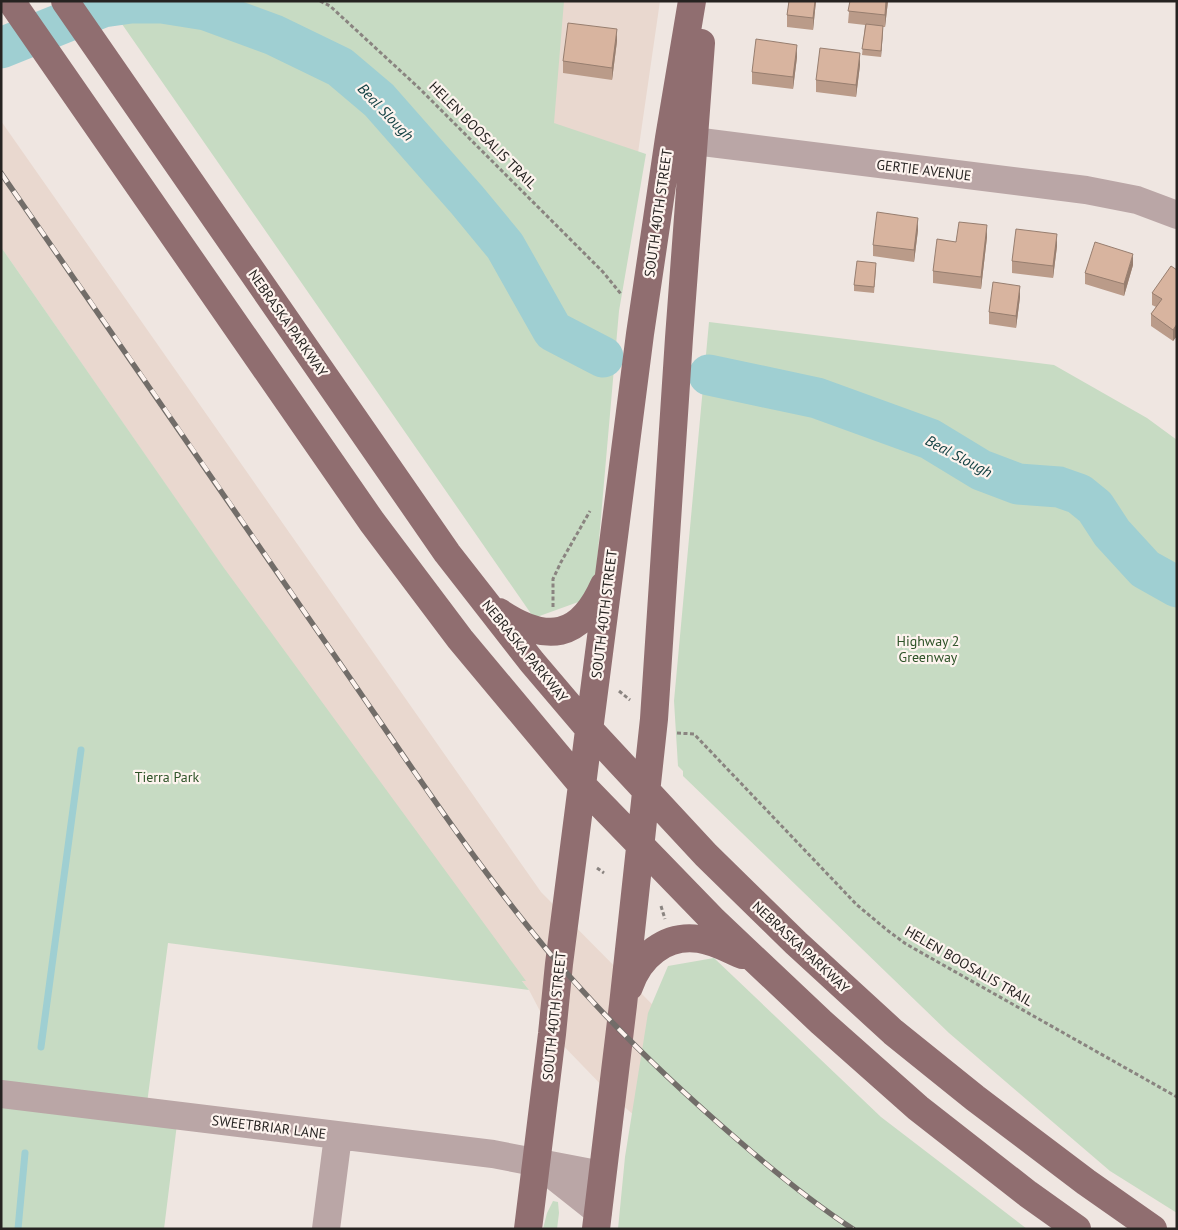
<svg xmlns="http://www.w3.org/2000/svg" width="1178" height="1230" viewBox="0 0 1178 1230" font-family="'PT Sans',sans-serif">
  <rect width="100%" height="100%" fill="#efe6e1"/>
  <path fill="#e9d8cf" d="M338,1H660L629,215Z
    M1,121L541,892L733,1086L764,1229L612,1096L552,1034L529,990L364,771L1,247Z"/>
  <path fill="#c7dbc3" d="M106,1H564L554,123L646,154L619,311L596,574L581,601L534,618Z
    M1,247L224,568L526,981H522L529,990L168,943L146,1111L178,1116L164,1229H1Z
    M709,322L1054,365L1147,418L1177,440V1213L1110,1171L949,1033L683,776V771L678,766L674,701Z
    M714,958L881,1117L1027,1229H618L625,1157L648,1013L668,966Z
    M553,1201L558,1202L559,1213L557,1229H543L547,1213Z"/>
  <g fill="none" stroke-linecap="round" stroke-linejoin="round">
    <path stroke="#9fcfd2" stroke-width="7" d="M41,1047L81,750
      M18,1229L25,1153"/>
    <path stroke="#9fcfd2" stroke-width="41" d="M1,48L103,7L131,3H162L206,10L274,35L340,67L379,100L467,200L505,246L553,331L603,357
      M709,375L817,398L930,439L981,470L1018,484L1059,487L1079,494L1095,507L1112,533L1145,569L1177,587"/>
    <path stroke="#8a8480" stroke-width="3" stroke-dasharray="4 2.5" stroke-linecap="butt" d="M320,1L330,6L419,88L603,272L621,294
      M553,607V579L561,562L590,511
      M619,691L630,700
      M677,733L694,734L857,905L887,930L906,944L1177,1097
      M597,868L604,873
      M661,906L665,919"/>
    <path stroke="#baa6a6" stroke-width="28" d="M670,138L1086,190L1137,200L1177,215
      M1,1094L493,1154L602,1175
      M540,1165L598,1211
      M326,1229L338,1136"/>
    <path stroke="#906e70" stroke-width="28" d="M11,1L372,522L460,639L582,785L714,921L821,1022L918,1108L1028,1194L1077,1229
      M65,1L447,553L532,662L589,729L706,855L796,943L893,1032L975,1098L1086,1182L1153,1229
      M499,612C547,644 580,639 604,585
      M629,987C639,957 665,934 699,939C714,941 728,949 742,955
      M528,1229L552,1034L559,964L640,334L669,138L692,1
      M596,1229L623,1005L654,719L679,338L701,43"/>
    <g stroke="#726d69" stroke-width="5.5">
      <path id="rail" d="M1,173C108,327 215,481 321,636C398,746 471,861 558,963C613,1027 675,1086 739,1141C775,1172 813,1203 853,1229"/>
    </g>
    <use href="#rail" stroke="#fdf3ee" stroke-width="4" stroke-dasharray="11" stroke-linecap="butt"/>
  </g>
  <path fill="#ba9b89" d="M789,1H816L813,30L787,27V15Z
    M850,1H888L885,27H883L881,57L862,55L865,25L848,23Z
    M617,41L612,80L563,73V61Z
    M797,57L793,89L752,84V72Z
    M860,65L856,97L816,92V80Z
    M918,230L914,262L873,256V245Z
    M987,237L981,289L933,283V271L956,242Z
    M1057,246L1053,278L1012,273V261Z
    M1133,265L1124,296L1085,284V273Z
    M876,269L874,293L854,291V285Z
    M1177,270V336L1173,341L1151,326V314L1156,307L1152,305V293Z
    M1020,297L1016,328L989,324V312Z"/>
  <path fill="#977e6f" d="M815,1H816L813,30V18Z
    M886,1H888L885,27V15Z
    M883,26V32L881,57V51Z
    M617,29V41L612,80V68Z
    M797,45V57L793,89V77Z
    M860,53V65L856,97V85Z
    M918,218V230L914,262V250Z
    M987,225V237L981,289V277Z
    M1057,234V246L1053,278V266Z
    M1133,254V265L1124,296V284Z
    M1020,286V297L1016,328V316Z
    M1177,324V336L1173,341V330Z"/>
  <path fill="#d8b49f" stroke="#977e6f" d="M789,1H815L813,18L787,15Z
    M850,1H886L885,15L848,11Z
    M568,23L617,29L612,68L563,61Z
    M866,24L883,26L881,51L862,49Z
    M756,39L797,45L793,77L752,72Z
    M820,48L860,53L856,85L816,80Z
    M877,212L918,218L914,250L873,245Z
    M959,222L987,225L981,277L933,271L937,239L956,242Z
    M1016,229L1057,234L1053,266L1012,261Z
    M1095,242L1133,254L1124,284L1085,273Z
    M857,261L876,263L874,287L854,285Z
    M1171,266L1177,270V324L1173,330L1151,314L1162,299L1152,293Z
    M993,282L1020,286L1016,316L989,312Z"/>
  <g text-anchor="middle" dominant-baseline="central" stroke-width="4.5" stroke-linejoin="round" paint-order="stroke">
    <g font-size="14" fill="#262321" stroke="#fdf3ee">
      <text transform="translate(483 135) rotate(45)">HELEN BOOSALIS TRAIL</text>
      <text transform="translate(924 170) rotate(7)">GERTIE AVENUE</text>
      <text transform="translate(658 213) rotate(-82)">SOUTH 40TH STREET</text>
      <text transform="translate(288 323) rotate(55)">NEBRASKA PARKWAY</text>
      <text transform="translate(604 614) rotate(-83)">SOUTH 40TH STREET</text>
      <text transform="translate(525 651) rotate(51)">NEBRASKA PARKWAY</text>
      <text transform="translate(801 947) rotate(43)">NEBRASKA PARKWAY</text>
      <text transform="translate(969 966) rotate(30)">HELEN BOOSALIS TRAIL</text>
      <text transform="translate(554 1016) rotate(-84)">SOUTH 40TH STREET</text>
      <text transform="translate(269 1127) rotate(7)">SWEETBRIAR LANE</text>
    </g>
    <g font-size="14" fill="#2e5328" stroke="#fdf3ee">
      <text x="928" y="641">Highway 2<tspan x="928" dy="16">Greenway</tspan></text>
      <text x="167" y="777">Tierra Park</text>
    </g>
    <g font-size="15" font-style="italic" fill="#134143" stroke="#fdf3ee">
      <text transform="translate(386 112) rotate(46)">Beal Slough</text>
      <text transform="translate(959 456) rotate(28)">Beal Slough</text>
    </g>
  </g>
  <rect width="1178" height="1230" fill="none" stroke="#262321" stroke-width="5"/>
</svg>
